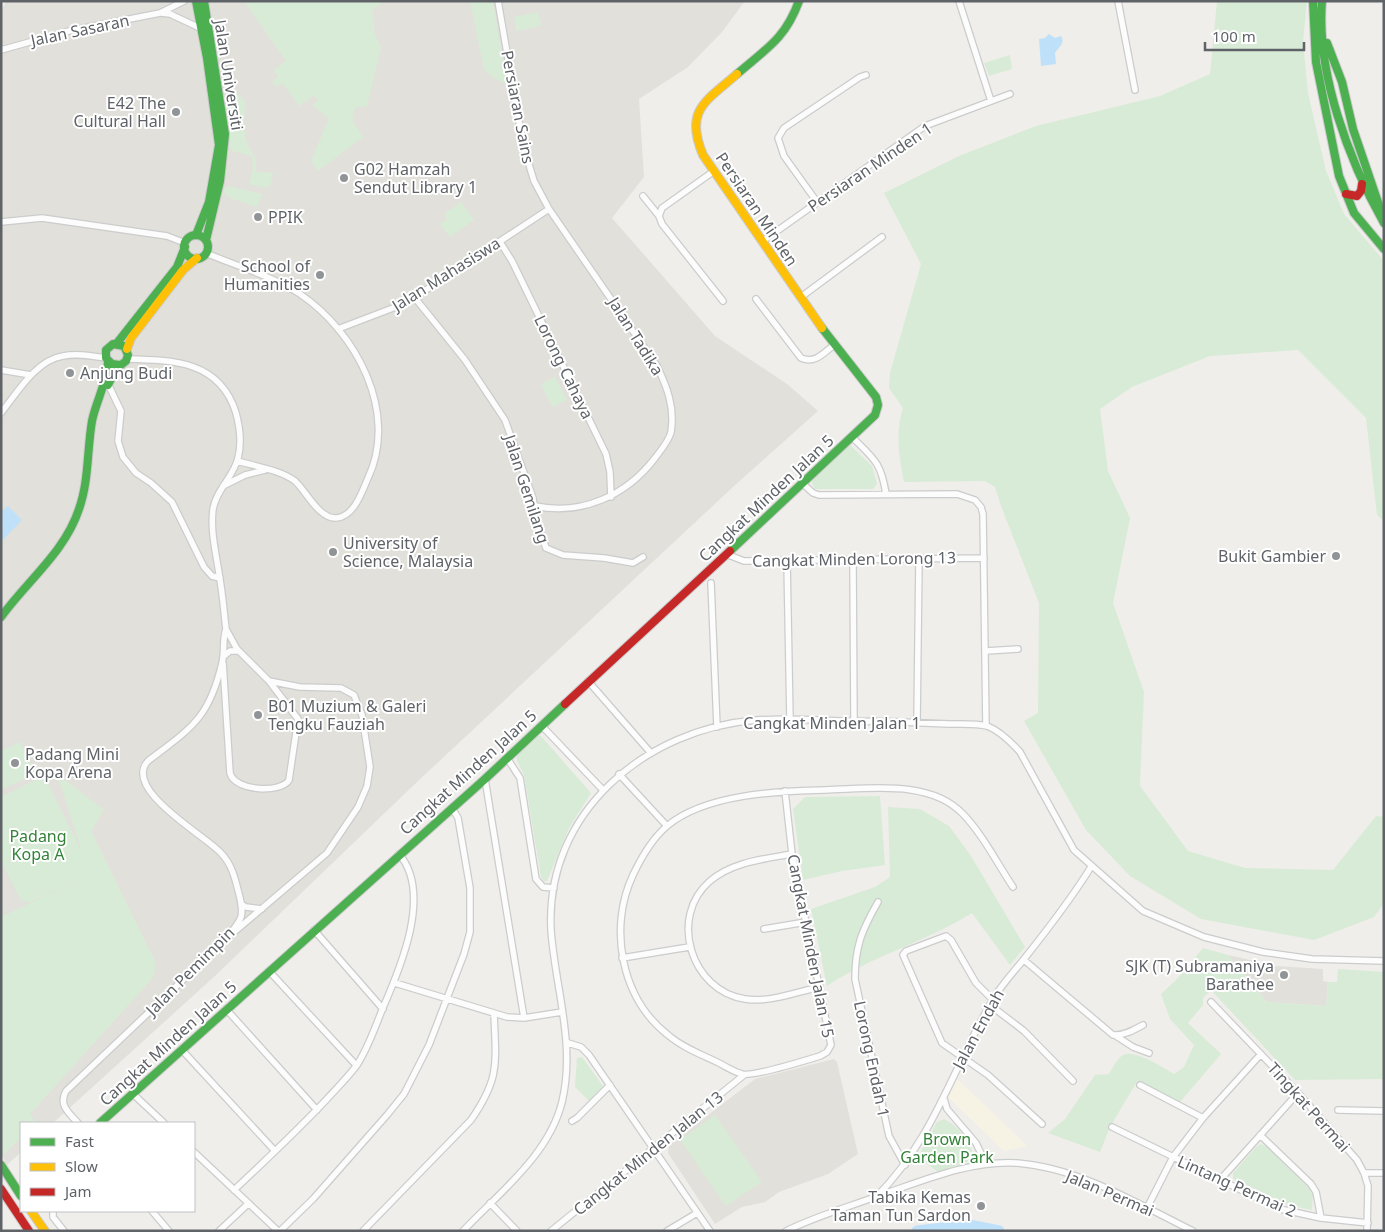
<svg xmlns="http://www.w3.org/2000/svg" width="1385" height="1232" viewBox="0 0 1385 1232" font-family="'Noto Sans',sans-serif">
  <rect width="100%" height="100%" fill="#efeeea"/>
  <path fill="#f7f3e4" d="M953,1076L970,1091L1027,1146L1004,1151L946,1095Z"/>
  <path fill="#e2e0da" d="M7,1H745L722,32L688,67L639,99L644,177L612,218L715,336L787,384L818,411L733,487L418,781L216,975L53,1123H21V1152L7,1165L1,1154V10Z
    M1228,955L1276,966L1323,969V981L1328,982L1326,1006L1267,1002Z
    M834,1059L837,1062L858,1154L828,1174L779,1192L765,1202L742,1207L715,1224L668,1153L669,1145L755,1079Z"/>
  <path fill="#d8ebd6" d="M244,1H384L372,11L375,35L381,47L367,106L356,107L352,114L355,117L352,120L363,137L318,171L311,161L329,118L313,106L318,99L314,95L299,106L283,83L276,87L272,82L278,77L274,70L286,61Z
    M470,1H493L507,84L493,78L484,69Z
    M1217,1H1307L1303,42L1308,93L1326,171L1344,214L1384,261V521L1377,515L1366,418L1298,350L1210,356L1132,387L1100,409L1108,471L1130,518L1113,603L1144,692L1140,786L1188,851L1245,868L1333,870L1376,816L1384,817V903L1374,917L1314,940L1201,919L1130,876L1086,830L1024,721L1038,713L1039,603L1001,506L995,487L985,481L904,482C899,457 895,432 903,408L889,388L890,373L921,264L884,193L959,156L1036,126L1160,96L1210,74Z
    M538,12L541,26L516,31L514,17Z
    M1010,55L1012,69L989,76L984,63Z
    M225,89L234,90L245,101C246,112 243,123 245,134C247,152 258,151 256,172L273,173L271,184L266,188L249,184L253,170L252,156L233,151L230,148L229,114Z
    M228,186L263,194L257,207L230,198L223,191Z
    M461,202L474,220L450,237L440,224L447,219L444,214Z
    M555,377L567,400L552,407L541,384Z
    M850,445L872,466L877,484L873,489H815L812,483L813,477Z
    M535,736H541L591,793L569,828L547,881H544L541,877L524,775L517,761V753Z
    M20,742L35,774L1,790V751Z
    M57,774L104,810L91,831L155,961V970L152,979L30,1114L36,1123H21V1138L2,1156L1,917L90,874L28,903L26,901L22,902L1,861V797L44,776L82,852Z
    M880,796L885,865L842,871L803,880L793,809L805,797Z
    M888,807L920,809L949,826L971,856L1025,947L1010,965L972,913C925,942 872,956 827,986L811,909L875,887L890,877Z
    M1203,948L1228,955L1267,1002L1326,1006L1328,982H1337L1338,969L1384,972V1079L1295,1080L1211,990L1203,998V1005L1188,1023L1221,1054L1180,1102L1138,1080L1110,1127L1100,1152L1048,1133L1065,1119L1095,1075L1109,1074C1113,1068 1117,1058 1123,1055C1135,1049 1163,1068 1174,1074L1184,1067L1194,1045L1170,1019L1161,994L1178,978Z
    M582,1057L603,1086L589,1101L575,1087L577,1058Z
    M715,1115L762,1182L726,1206L680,1140Z
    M944,1119C959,1126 969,1141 974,1157L972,1160L938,1172L918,1157L937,1122Z
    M1261,1144L1267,1147L1313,1192L1312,1210L1288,1205L1233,1179V1173L1256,1147Z"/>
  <path fill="#bfe0f9" d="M1049,34L1055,38L1061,36C1066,43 1058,48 1055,53L1056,64L1041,66L1039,39L1045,38Z
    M8,506L22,520L1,542V512Z"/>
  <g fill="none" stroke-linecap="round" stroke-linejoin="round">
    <path stroke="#bfe0f9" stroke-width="11" d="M917,1231L969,1225L999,1231"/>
    <g stroke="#cbcccc" stroke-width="8">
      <path id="street" d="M498,1L523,145L534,181L549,209L657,366C667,387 675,407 671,432C669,441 661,450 655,458C627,495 582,516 535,506
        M959,1L991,101
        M1118,1L1135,90
        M161,13L170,14L202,29
        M1,50L69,31L160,13L184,1
        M714,171L662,208L659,216L662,224L723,301
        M643,196L659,216
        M817,202L784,156L778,138L784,128L860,77L866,75
        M1,222L42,218L167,236L185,243
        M763,241L925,126L1010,94
        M500,242L512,261L606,454L610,472L611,497
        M206,253C236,266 272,276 300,294C356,332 399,412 368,478C362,492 354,517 336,518C319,519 306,491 295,481C280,470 255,466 237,461
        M801,297L882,237
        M415,298L465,360L505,420L533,498L535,518L546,548L563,555L604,558L633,563L643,557
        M756,299L801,358C815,364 824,353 835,344
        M338,329L406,303L549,209
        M127,359C174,360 220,361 236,413C240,428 242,443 238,458C234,476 216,490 213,509C210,533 217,557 220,580C223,597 224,613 226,629L237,649L269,681L300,687L341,688L354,695L362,715L370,767L367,786L358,807L327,853L226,939
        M1,370L31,375
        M108,384L121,411L118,441L123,457L136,473L151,483L172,502L204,567L212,576L220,578
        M1,413C17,393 36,360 63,356C77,353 92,356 106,358
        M852,437C874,459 881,462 886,494
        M802,483L813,493L819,495L957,494L975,500L981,507L983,514L986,726
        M223,486L245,475L265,470
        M726,554L744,561L984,558
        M853,560L854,721
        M787,561L790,720
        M711,583L717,727
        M986,651L1018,649
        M223,657L230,651H239
        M223,663L230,773C235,792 282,793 289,780L298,719L269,681
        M588,681L650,752
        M917,722L919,559
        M541,725L603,790
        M507,758L520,778L536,879L543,887L554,888
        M619,774L667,826
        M485,779L524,1018
        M785,791L792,854L831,1045L827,1052L820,1056C807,1060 751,1077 742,1074C734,1072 725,1066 717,1062C700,1054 682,1047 668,1035C621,998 608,928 633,875C641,858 653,838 667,826C705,794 778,791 825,790C869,789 930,779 963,814C983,835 997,863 1013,887
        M792,854C764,859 732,862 710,881C668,917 691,991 745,999C769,1003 796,992 820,987
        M878,902C862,930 855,946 855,979L889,1136L905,1165
        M241,904L246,907L262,909
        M764,929L806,922
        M314,930L383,1009
        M622,958L689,947
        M1024,960L1113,1035C1123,1036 1134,1030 1143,1025
        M269,971L356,1065
        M395,983L507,1017L524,1018L562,1012
        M993,1000L976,983L951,940L946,936L906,951L903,955L942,1043L988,1075L1042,1124
        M1211,1002L1298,1093L1357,1160L1364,1173L1368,1186L1367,1231
        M990,1005L1024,1031L1073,1081
        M226,1009L317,1110
        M1116,1036L1133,1047L1149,1053
        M568,1043L581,1047L589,1055L710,1231
        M181,1049L275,1151
        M1140,1085L1203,1118
        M133,1094L164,1123
        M944,1099L947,1109L976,1143L986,1164
        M1338,1110L1384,1111
        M572,1121L577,1118L610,1085
        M78,1123C69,1113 58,1105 66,1091L226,939C231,932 238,925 241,917C243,909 241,902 239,894C235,878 232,864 220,852C204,835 122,789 148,761C191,728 209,719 222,663C225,652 222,640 226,629
        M1112,1127L1280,1209L1321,1218L1368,1223
        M1260,1135L1311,1184L1316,1192L1321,1218
        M194,1152L278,1231
        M1364,1173H1384
        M1220,1180L1298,1093
        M234,1190C265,1161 297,1131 327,1099C337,1088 348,1077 357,1065C368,1048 375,1028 382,1010C400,969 433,893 399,854
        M877,1196C933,1140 953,1068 992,1001C1001,985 1013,973 1024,959C1048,929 1071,899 1091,867
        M490,1203L517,1231
        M1147,1208L1173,1157L1203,1118L1261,1054
        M53,1211V1217L64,1231
        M152,1211L169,1231
        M219,1231L248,1204
        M280,1231L313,1199L387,1115L404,1094L429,1045L464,954L470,932V888L458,818L452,808
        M363,1231L471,1120C500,1078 496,1064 494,1014
        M463,1231C499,1193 549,1155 562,1102C576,1044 555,987 551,930C545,812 646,729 756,720C784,718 813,720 841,721C877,721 913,722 949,724C961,724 976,723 987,726C1000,731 1011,742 1020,752L1074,850L1143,911L1204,937L1263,952L1312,959L1384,961
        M551,1231L744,1075
        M667,1231L697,1213
        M786,1231C814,1217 845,1208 875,1197C920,1182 969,1160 1017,1163C1080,1168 1138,1204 1193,1231"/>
    </g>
    <g stroke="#cacacb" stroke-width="10">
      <path id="fast" d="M196,1L207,58L219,145L209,202L196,235
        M204,1L225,134L220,181L206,240
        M1313,1L1316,62L1339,176L1354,213L1384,249
        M1322,1C1316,73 1349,161 1384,223
        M1327,43L1342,82L1353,129L1382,214
        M737,74C767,48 785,39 799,1
        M184 247a12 12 0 1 1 24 0a12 12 0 1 1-24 0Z
        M117,343L177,267L185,247
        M108,385L116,369L126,361L128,355L124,346L113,344L106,350V358L112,364L120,365
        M730,551L875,415L878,405L876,397L822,328
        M1,617C27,581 65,552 79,509C89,481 87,450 92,421C96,401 107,383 108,362
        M100,1123L485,779L565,704
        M1,1165L21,1196"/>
    </g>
    <g stroke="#cacacb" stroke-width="10">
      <path id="slow" d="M737,74C706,101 684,110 703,155L822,328
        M127,349L131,338L183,270L197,258
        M31,1211L45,1231"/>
    </g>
    <g stroke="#cacacb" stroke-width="10">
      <path id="jam" d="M1346,194L1357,196L1361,191L1362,184
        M565,704L730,551
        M1,1189L29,1231"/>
    </g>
    <use href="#street" stroke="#fdfcfc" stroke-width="5.5"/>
    <use href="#fast" stroke="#4caf50" stroke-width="8"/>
    <use href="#slow" stroke="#ffc107" stroke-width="8"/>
    <use href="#jam" stroke="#c62828" stroke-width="8"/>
  </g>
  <g fill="#919496" stroke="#fff" stroke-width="2">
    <circle cx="176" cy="112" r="5"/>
    <circle cx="344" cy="178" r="5"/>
    <circle cx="258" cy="217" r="5"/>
    <circle cx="320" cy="275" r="5"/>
    <circle cx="70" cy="373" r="5"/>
    <circle cx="333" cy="552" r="5"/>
    <circle cx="1336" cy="556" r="5"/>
    <circle cx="258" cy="715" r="5"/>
    <circle cx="15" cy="763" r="5"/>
    <circle cx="1284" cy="975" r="5"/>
    <circle cx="981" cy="1206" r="5"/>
  </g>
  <g text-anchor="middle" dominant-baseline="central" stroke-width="4" stroke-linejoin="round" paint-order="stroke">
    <g font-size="16" fill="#5f6368" stroke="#fff">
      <text transform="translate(80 30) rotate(-12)">Jalan Sasaran</text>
      <text transform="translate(229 75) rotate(81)">Jalan Universiti</text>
      <text transform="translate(518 107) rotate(79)">Persiaran Sains</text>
      <text transform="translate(870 167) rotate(-34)">Persiaran Minden 1</text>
      <text transform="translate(757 209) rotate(56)">Persiaran Minden</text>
      <text transform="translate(446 274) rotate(-32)">Jalan Mahasiswa</text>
      <text transform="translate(636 336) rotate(58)">Jalan Tadika</text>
      <text transform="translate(564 367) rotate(64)">Lorong Cahaya</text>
      <text transform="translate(527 489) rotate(72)">Jalan Gemilang</text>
      <text transform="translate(766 498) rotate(-43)">Cangkat Minden Jalan 5</text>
      <text transform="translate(854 559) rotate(-1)">Cangkat Minden Lorong 13</text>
      <text x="832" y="723">Cangkat Minden Jalan 1</text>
      <text transform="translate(468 772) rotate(-42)">Cangkat Minden Jalan 5</text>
      <text transform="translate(811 946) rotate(79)">Cangkat Minden Jalan 15</text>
      <text transform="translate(190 971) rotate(-45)">Jalan Pemimpin</text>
      <text transform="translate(978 1029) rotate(-61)">Jalan Endah</text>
      <text transform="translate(168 1043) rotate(-42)">Cangkat Minden Jalan 5</text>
      <text transform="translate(872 1059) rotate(78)">Lorong Endah 1</text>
      <text transform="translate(1309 1107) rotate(48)">Tingkat Permai</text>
      <text transform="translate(648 1153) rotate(-39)">Cangkat Minden Jalan 13</text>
      <text transform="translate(1237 1186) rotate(24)">Lintang Permai 2</text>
      <text transform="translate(1110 1193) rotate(23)">Jalan Permai</text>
    </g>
    <g font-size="16" fill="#5f6368" stroke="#fff" text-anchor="start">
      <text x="166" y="103" text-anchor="end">E42 The<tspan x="166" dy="18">Cultural Hall</tspan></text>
      <text x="354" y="169">G02 Hamzah<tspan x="354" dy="18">Sendut Library 1</tspan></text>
      <text x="268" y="217">PPIK</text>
      <text x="310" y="266" text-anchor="end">School of<tspan x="310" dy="18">Humanities</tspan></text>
      <text x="80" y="373">Anjung Budi</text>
      <text x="343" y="543">University of<tspan x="343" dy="18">Science, Malaysia</tspan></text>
      <text x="1326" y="556" text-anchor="end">Bukit Gambier</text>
      <text x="268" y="706">B01 Muzium &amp; Galeri<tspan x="268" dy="18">Tengku Fauziah</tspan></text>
      <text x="25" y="754">Padang Mini<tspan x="25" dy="18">Kopa Arena</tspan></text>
      <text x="1274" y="966" text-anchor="end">SJK (T) Subramaniya<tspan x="1274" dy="18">Barathee</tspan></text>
      <text x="971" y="1197" text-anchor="end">Tabika Kemas<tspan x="971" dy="18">Taman Tun Sardon</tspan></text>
    </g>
    <g font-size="16" fill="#348238" stroke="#fff">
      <text x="38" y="836">Padang<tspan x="38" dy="18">Kopa A</tspan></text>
      <text x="947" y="1139">Brown<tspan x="947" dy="18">Garden Park</tspan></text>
    </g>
  </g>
  <rect width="1385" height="1232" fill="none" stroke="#5f6368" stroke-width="5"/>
  <rect x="20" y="1122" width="175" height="90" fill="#ffffff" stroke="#bfc1c3"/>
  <rect x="30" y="1138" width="25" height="8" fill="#4caf50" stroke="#bfc1c3"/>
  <text x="65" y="1147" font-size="15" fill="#5f6368">Fast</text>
  <rect x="30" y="1163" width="25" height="8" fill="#ffc107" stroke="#bfc1c3"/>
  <text x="65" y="1172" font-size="15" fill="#5f6368">Slow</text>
  <rect x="30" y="1188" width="25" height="8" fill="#c62828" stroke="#bfc1c3"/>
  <text x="65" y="1197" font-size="15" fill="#5f6368">Jam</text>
  <path d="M1205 42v8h99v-8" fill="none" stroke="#5f6368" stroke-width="2.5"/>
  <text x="1212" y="42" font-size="15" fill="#5f6368" stroke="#ffffff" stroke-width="4" paint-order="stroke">100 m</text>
</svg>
